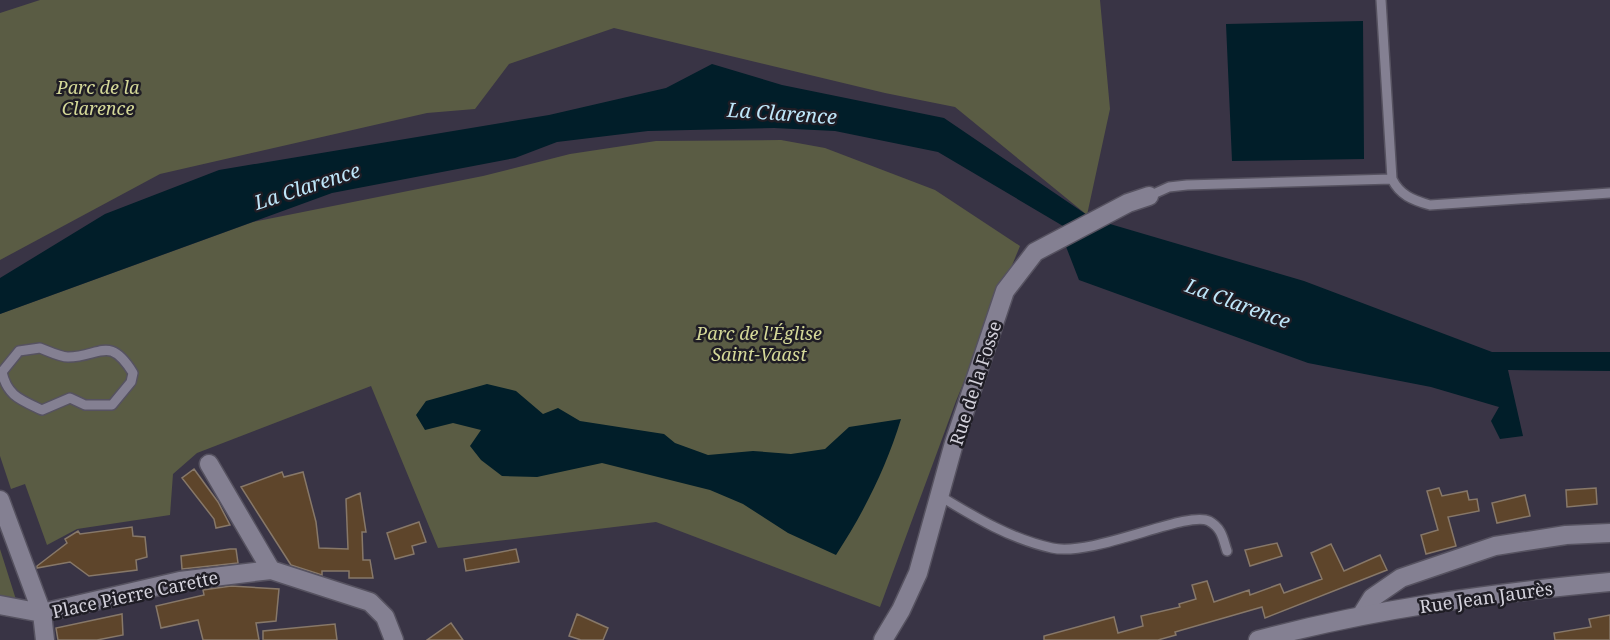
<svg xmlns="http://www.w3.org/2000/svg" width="1610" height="640" viewBox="0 0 1610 640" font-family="'Noto Serif',serif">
  <rect width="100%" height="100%" fill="#393445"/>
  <path fill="#5a5c44" d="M40,0H1100L1110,109L1087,215L955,107L885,93L614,28L509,64L475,109L427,113L160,174L0,260V13Z
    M781,140L825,148L935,190L1020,246L956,401L880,607L656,522L438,548L371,386L197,453L173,474L170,515L77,529L47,545L25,484L11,489L0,456V314L253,222L483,176L570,154L656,141Z
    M0,549L19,609L0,605Z"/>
  <path fill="#011e29" d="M1363,21L1364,159L1232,161L1226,24Z
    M712,64L782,85L944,118L1087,215L1110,224L1304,281L1492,352H1610V371L1508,370L1523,436L1500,439L1491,421L1499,407L1431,387L1308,363L1079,280L1065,244L1063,226L938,152L835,131L774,128L648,131L557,142L515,158L332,193L0,314V278L105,214L219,170L549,115L666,88Z
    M487,384L516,391L543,414L558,408L580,421L664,434L675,443L708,455L753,451L791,454L825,449L849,427L901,419C886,468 864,512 836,555L788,533L743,504L710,490L602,463L537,477L502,476L481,460L470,446L481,430L453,423L425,430L416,415L426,401Z"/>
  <path fill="#5e452b" stroke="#877869" stroke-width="1.5" d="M194,469L218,502L230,525L216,528L214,519L182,478Z
    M282,472L284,477L303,472L316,522L319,548L348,549L346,499L360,493L366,532H362L363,560H370L373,578H349V571H322V575L291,565L241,487Z
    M1439,488L1442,496L1467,491L1469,500L1477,499L1479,511L1448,517L1456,546L1426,554L1421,535L1438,530L1427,491Z
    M1596,488L1597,504L1567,507L1566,490Z
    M1525,495L1530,516L1497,523L1492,503Z
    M419,522L426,542L412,546L414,554L395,559L387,533Z
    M132,527L133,536L145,537L147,557L136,560L137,570L89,576L70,562L37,568V566L67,543L65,539L78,531L80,534Z
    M1277,543L1282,556L1250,566L1245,550Z
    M1331,544L1344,571L1380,555L1387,570L1265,618L1262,607L1175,632L1176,635L1158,640H1044V636L1114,617L1118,633L1143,626L1141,616L1180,607L1179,604L1196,599L1192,585L1207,581L1214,602L1249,590L1250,595L1280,584L1284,593L1322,579L1311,553Z
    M230,549H236L238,563L182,569L181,556Z
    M516,549L519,562L466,571L464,559Z
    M231,586L279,589L276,621L256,623L259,640H203L198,620L161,628L156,606L204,595L203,590Z
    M122,614L123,635L97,640H58L56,628Z
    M577,614L608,628L603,640H581L569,636Z
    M1610,615V640H1555L1554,633L1591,627L1589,619Z
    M451,623L463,640H427Z
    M335,624L337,640H263V631Z"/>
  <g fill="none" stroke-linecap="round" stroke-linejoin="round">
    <g stroke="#565260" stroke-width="12">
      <path id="lane" d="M1392,179C1400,195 1412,200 1430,205L1610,193
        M1149,196L1169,187L1187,185L1392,179L1381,0
        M40,348C48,351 60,357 68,357C100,357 109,334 133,373L131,382L112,405H85L70,398L42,410C21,400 7,396 2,372L19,351Z
        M940,496C976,518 1011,539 1052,548C1094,557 1187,510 1209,521C1222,528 1223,539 1227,551"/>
    </g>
    <g stroke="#565260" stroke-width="21">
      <path id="street" d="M209,464L271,570
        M0,500L42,613L45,640
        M0,605L42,613L180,581L271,570L370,602L385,617L394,640
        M1362,614L1372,598L1401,578L1495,546L1566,535L1610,533
        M883,640L901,610L918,573L954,443L1005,291L1035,252L1128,203L1149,196"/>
    </g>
    <g stroke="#565260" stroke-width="21">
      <path id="secondary" d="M1258,640C1373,609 1491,593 1610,582"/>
    </g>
    <use href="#lane" stroke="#848092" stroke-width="9"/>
    <use href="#street" stroke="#848092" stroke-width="18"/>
    <use href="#secondary" stroke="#848092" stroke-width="18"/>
  </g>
  <g text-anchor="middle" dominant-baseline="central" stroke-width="5" stroke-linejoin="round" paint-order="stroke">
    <g font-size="18" font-style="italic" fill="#d4d898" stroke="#1f1d25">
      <text x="98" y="87">Parc de la<tspan x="98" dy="21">Clarence</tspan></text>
      <text x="759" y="333">Parc de l'Église<tspan x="759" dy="21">Saint-Vaast</tspan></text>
    </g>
    <g font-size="18" fill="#d3d1db" stroke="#1f1d25">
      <text transform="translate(975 383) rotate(-72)">Rue de la Fosse</text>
      <text transform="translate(135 594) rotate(-12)">Place Pierre Carette</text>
      <text transform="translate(1486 597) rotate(-8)">Rue Jean Jaurès</text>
    </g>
    <g font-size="20" font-style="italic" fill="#bee6f9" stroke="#1f1d25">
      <text transform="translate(782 113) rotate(4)">La Clarence</text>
      <text transform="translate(307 186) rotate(-18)">La Clarence</text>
      <text transform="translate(1238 303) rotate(20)">La Clarence</text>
    </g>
  </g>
</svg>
